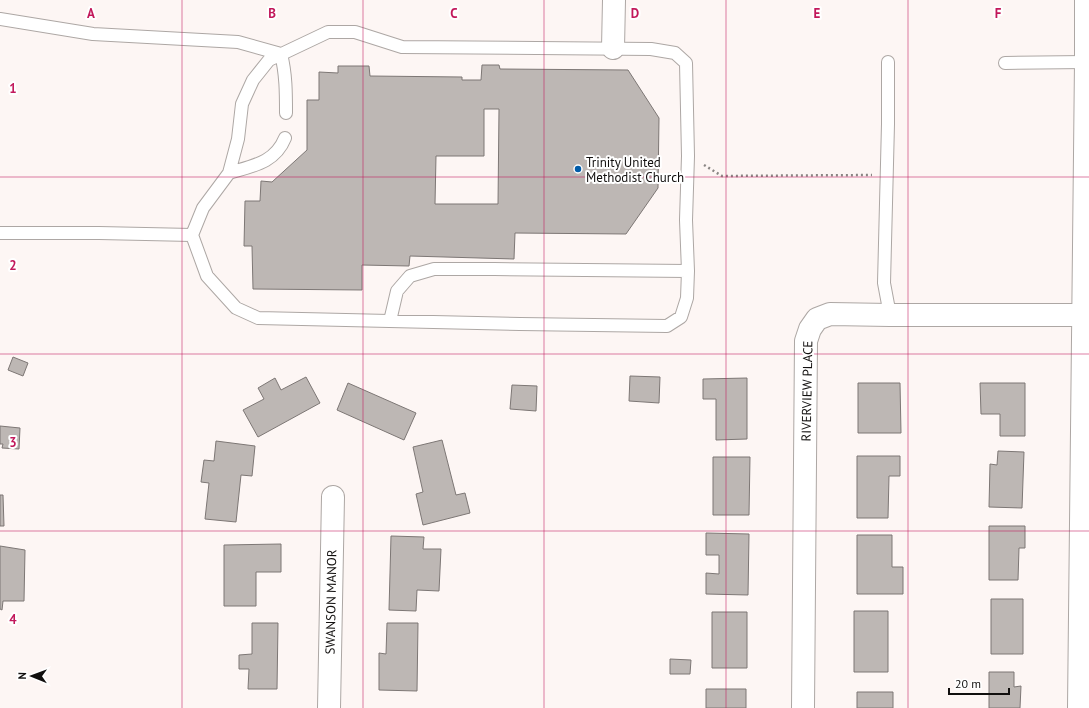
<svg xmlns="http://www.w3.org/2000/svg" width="1089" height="708" viewBox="0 0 1089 708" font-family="'PT Sans',sans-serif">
  <rect width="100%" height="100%" fill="#fdf6f4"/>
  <path fill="#bdb7b4" stroke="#7d7775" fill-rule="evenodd" d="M482,65H499L500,69L628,70L659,118L658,188L626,234L515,233L514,259L410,256L409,266L362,265V290L253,289L252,246H244L245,201H260L261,181L272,182L307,150V100H319V72L338,73V66H369L370,76L462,77V80H481ZM484,109H499L498,204H435L436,156H484Z
    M13,357L28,363L23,376L8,370Z
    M630,376L660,377L659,403L629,401Z
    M306,377L320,403L258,437L243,410L264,399L258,388L275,378L281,390Z
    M747,378V439L716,440V399H703V379Z
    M348,383L416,413L404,440L337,410Z
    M858,383H900L901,433H858Z
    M980,383H1025V436H1000V414H981Z
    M512,385L537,386L536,411L510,409Z
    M0,426L20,428L19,449L2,448L3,444H0Z
    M442,440L456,495L465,493L470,513L423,525L416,494L423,492L413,447Z
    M216,441L255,446L252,476L241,475L236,522L205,519L209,483L201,482L204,460L214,461Z
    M998,451L1024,452L1022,508L989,507L990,464L997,465Z
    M857,456H900V476H889L888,518H857Z
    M713,457H750L749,515H713Z
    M0,495H3L4,526H0Z
    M989,526H1025V548H1019L1018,580H989Z
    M706,533L749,534L748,595L706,594V573L719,574V555H706Z
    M857,535H892V567H903V594H857Z
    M391,536L424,537L423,549H441L439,591L417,590L416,611L389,610Z
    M281,544V572H256V606H224V545Z
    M0,546L25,550L24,601H3L2,610L0,609Z
    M991,599H1023V654H991Z
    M854,611H888V672H854Z
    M712,612H747V668H712Z
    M252,623H278L277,689H248L249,669H239V655L252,654Z
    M387,623H418L417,691L379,690V653L386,654Z
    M670,659L691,660L690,674H670Z
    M989,672H1014V687L1021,686L1020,708H989Z
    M706,689H746V708H706Z
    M857,692H893V708H857Z"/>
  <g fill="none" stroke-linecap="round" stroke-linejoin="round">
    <g stroke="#ada7a4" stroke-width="14">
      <path id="service" d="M0,19L93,34L238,42L281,54C286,74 286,93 286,113
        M328,32H355L402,47L651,49L675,53L686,63L688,156L686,220L688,271L687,298L681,317L667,326L520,324L258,318L236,308L207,276L192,235L203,208L229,173L238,139L242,104L253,80L269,60Z
        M888,62V124L884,283L890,315
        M1005,63L1086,62
        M229,173C252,166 275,163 285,138
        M0,233H99L192,235
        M390,321L397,291L410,276L434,269H494L688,271"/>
    </g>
    <g stroke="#ada7a4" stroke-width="24">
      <path id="minor" d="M613,48L614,0
        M329,708L333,497
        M803,708L806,341L810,329L817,319L830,314L890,315H1083
        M1079,708L1086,62V0"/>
    </g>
    <path stroke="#898583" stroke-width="2.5" stroke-dasharray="2 3" stroke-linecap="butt" d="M704,165L722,176L872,175"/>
    <use href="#service" stroke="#fff" stroke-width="12"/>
    <use href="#minor" stroke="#fff" stroke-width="22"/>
  </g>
  <path fill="none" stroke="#c2185b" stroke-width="1" stroke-opacity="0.55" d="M182,0V708M363,0V708M544,0V708M726,0V708M908,0V708M0,177H1089M0,354H1089M0,531H1089"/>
  <circle fill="#005ca9" stroke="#fff" stroke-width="1.5" cx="578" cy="169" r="4"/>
  <g text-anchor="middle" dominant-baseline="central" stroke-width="4" stroke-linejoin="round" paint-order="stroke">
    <g font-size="13" fill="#110f0e" stroke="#fff" text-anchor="start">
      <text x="586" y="162">Trinity United<tspan x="586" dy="15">Methodist Church</tspan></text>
    </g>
    <g font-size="13" fill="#110f0e" stroke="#fff">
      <text transform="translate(807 391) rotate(-89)">RIVERVIEW PLACE</text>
      <text transform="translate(331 602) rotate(-89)">SWANSON MANOR</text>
    </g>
  </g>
  <g font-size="13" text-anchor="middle" font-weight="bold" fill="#c2185b" stroke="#fff" stroke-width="4" stroke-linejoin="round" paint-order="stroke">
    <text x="91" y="18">A</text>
    <text x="272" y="18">B</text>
    <text x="454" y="18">C</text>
    <text x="635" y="18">D</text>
    <text x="817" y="18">E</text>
    <text x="998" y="18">F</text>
    <text x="13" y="93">1</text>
    <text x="13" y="270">2</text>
    <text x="13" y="447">3</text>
    <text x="13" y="624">4</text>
  </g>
  <g transform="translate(32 676) rotate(271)" stroke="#ffffff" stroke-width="3" paint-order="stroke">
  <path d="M0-3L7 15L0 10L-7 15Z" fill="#110f0e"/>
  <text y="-6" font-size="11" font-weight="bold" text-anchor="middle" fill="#110f0e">N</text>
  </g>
  <path d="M949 688v6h60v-6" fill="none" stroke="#110f0e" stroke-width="2"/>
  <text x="955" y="688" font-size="12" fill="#110f0e" stroke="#ffffff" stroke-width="3" paint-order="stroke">20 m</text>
</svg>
